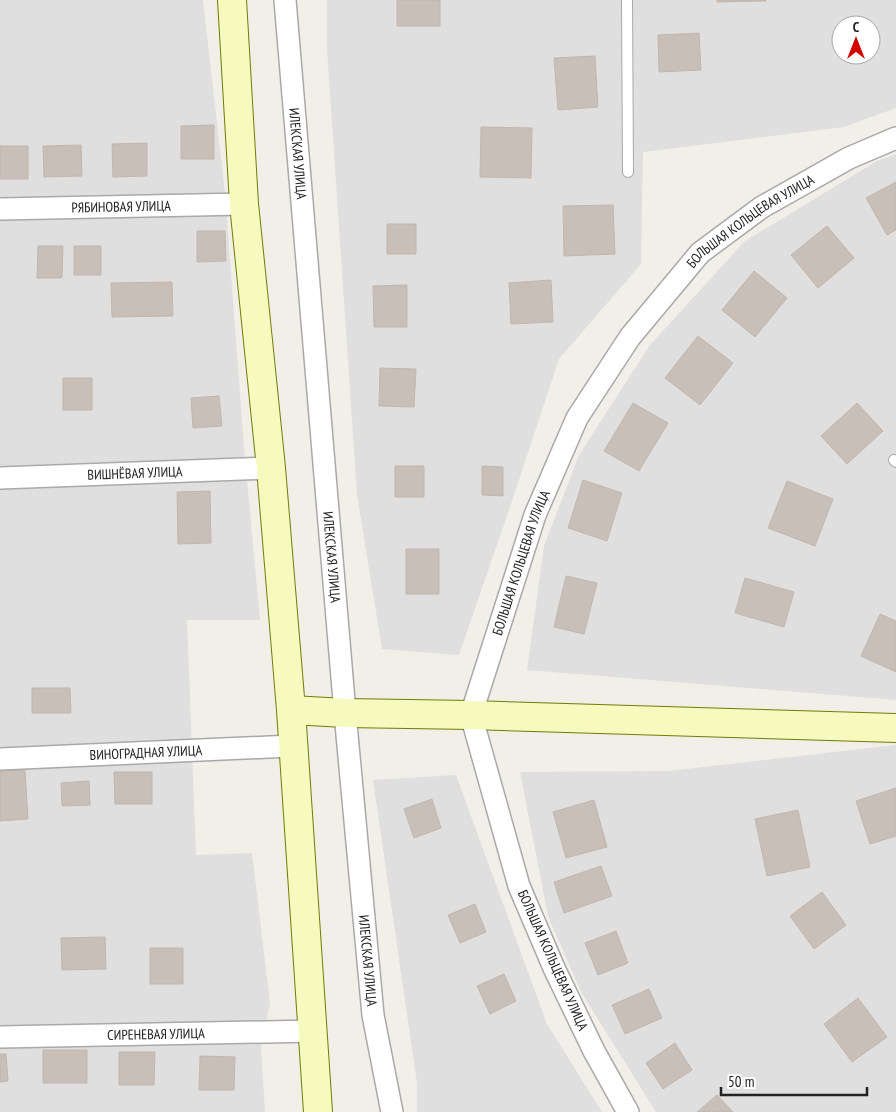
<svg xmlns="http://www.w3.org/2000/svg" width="896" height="1112" viewBox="0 0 896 1112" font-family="'PT Sans Narrow',sans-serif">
  <rect width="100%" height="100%" fill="#f2efe9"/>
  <path fill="#e0dfdf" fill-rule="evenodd" d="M0,0H203L225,193L244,447L260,620H187L196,855L252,853L270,1003L261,1047L265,1112H0Z
    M327,0H896V108L844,127L643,152L641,264L559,359L510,507L459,655L382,649L357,495L327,49ZM841,25H871V55H841Z
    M896,154V700L527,670L544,546L579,455L650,345L745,241L877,161Z
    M896,745V1112H656L581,992L548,916L520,772L668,771Z
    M456,775L547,1024L602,1112H417V1083L373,780Z"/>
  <path fill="#c7bfb8" stroke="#c4b6ab" d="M397,0H440V26H397Z
    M717,0H766V1L717,2Z
    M699,33L701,70L659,72L658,35Z
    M595,56L598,107L558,110L554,58Z
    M214,125V159H181V126Z
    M481,127L532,128L531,178L480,177Z
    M147,143V176L113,177L112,144Z
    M81,145L82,176L44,177L43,146Z
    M0,146H28V179H0Z
    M896,182V230L887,235L866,198Z
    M613,205L615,254L564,256L563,206Z
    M387,224H416V254H387Z
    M827,226L854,258L818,288L791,255Z
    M197,231H225L226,261L197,262Z
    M38,246H63L62,278H37Z
    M74,246H101V275H74Z
    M754,271L787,298L755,337L722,310Z
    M551,280L553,322L511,324L509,283Z
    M172,282L173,316L112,317L111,283Z
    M407,285V327H374L373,286Z
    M698,336L733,363L700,405L665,378Z
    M380,368L416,369L414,407L379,406Z
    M63,378H92V410H63Z
    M219,396L222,426L193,428L191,398Z
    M633,403L668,423L639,471L604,451Z
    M857,403L883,431L847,464L821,436Z
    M395,466H424V497H395Z
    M482,466L503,467V496L482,495Z
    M583,480L622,493L607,541L568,528Z
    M787,481L833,499L815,546L768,528Z
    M210,491L211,543L178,544L177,492Z
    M406,549H439V594H406Z
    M566,576L597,583L584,634L554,627Z
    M745,578L794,592L784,627L735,613Z
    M880,614L896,621V672L861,656Z
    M32,688H70L71,713H32Z
    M25,770L28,819L0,821V771Z
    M114,772H152V804H115Z
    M89,781L90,805L62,806L61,783Z
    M896,788V836L870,844L856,801Z
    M432,799L441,828L414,838L404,809Z
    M594,800L607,847L566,858L553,812Z
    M798,810L810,867L767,876L755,819Z
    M601,866L612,896L564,913L554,882Z
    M822,892L846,925L814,949L790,916Z
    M475,904L486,932L460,943L448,915Z
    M616,931L628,963L598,975L585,943Z
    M105,937L106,969L62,970L61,938Z
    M150,948H183V984H150Z
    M504,974L516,1001L490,1014L477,986Z
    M649,989L662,1018L625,1034L612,1005Z
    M858,998L887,1037L852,1062L824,1024Z
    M675,1043L692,1070L663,1089L646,1063Z
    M43,1050H87V1083H43Z
    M119,1052H155L154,1085H119Z
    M0,1054H6L8,1081L0,1082Z
    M200,1056L235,1057L234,1090H199Z
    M717,1095L733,1112H697Z"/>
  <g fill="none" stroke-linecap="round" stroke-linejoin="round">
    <g stroke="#a9a9a9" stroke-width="12">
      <path id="lane" d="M627,0L628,172
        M894,460L896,462"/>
    </g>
    <g stroke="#a9a9a9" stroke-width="24">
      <g id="street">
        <path id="s1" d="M285,0L345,713L373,1015L392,1112"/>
        <path id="s2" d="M0,209L244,204"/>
        <path id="s3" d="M0,478L271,468"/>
        <path id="s4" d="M0,759L292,746"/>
        <path id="s5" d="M0,1037L313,1031"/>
        <path id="s6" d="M628,1112L594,1051L554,968L519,886L471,715L535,515L577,418L630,337L700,253L762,207L849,158L896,138"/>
      </g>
    </g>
    <g stroke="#707d05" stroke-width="30">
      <path id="secondary" d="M232,0L244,204L271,468L291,710L318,1112
        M291,710L345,713L471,715L896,728"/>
    </g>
    <use href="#lane" stroke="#fff" stroke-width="10"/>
    <use href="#street" stroke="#fff" stroke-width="21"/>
    <use href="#secondary" stroke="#f7fabf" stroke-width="28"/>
  </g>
  <g text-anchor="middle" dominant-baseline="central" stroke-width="4" stroke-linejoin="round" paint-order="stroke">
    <g font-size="14" fill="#222" stroke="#fff">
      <text stroke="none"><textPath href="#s1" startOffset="154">ИЛЕКСКАЯ УЛИЦА</textPath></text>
      <text stroke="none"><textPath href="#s2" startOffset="121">РЯБИНОВАЯ УЛИЦА</textPath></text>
      <text stroke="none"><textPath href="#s6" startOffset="1010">БОЛЬШАЯ КОЛЬЦЕВАЯ УЛИЦА</textPath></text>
      <text stroke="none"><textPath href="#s3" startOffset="135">ВИШНЁВАЯ УЛИЦА</textPath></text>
      <text stroke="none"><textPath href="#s1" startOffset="559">ИЛЕКСКАЯ УЛИЦА</textPath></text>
      <text stroke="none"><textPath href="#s6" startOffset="589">БОЛЬШАЯ КОЛЬЦЕВАЯ УЛИЦА</textPath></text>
      <text stroke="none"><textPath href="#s4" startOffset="146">ВИНОГРАДНАЯ УЛИЦА</textPath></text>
      <text stroke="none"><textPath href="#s1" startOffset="964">ИЛЕКСКАЯ УЛИЦА</textPath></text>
      <text transform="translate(553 960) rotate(66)">БОЛЬШАЯ КОЛЬЦЕВАЯ УЛИЦА</text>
      <text stroke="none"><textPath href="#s5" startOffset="156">СИРЕНЕВАЯ УЛИЦА</textPath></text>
    </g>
  </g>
  <g transform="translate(856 40)"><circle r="24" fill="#ffffff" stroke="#a7a7a7"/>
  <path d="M0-4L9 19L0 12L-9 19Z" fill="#d40000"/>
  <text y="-8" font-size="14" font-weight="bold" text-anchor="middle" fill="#222222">С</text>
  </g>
  <path d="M721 1087v8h146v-8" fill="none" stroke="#222222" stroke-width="2.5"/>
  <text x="728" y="1087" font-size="15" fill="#222222" stroke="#ffffff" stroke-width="4" paint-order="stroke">50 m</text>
</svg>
